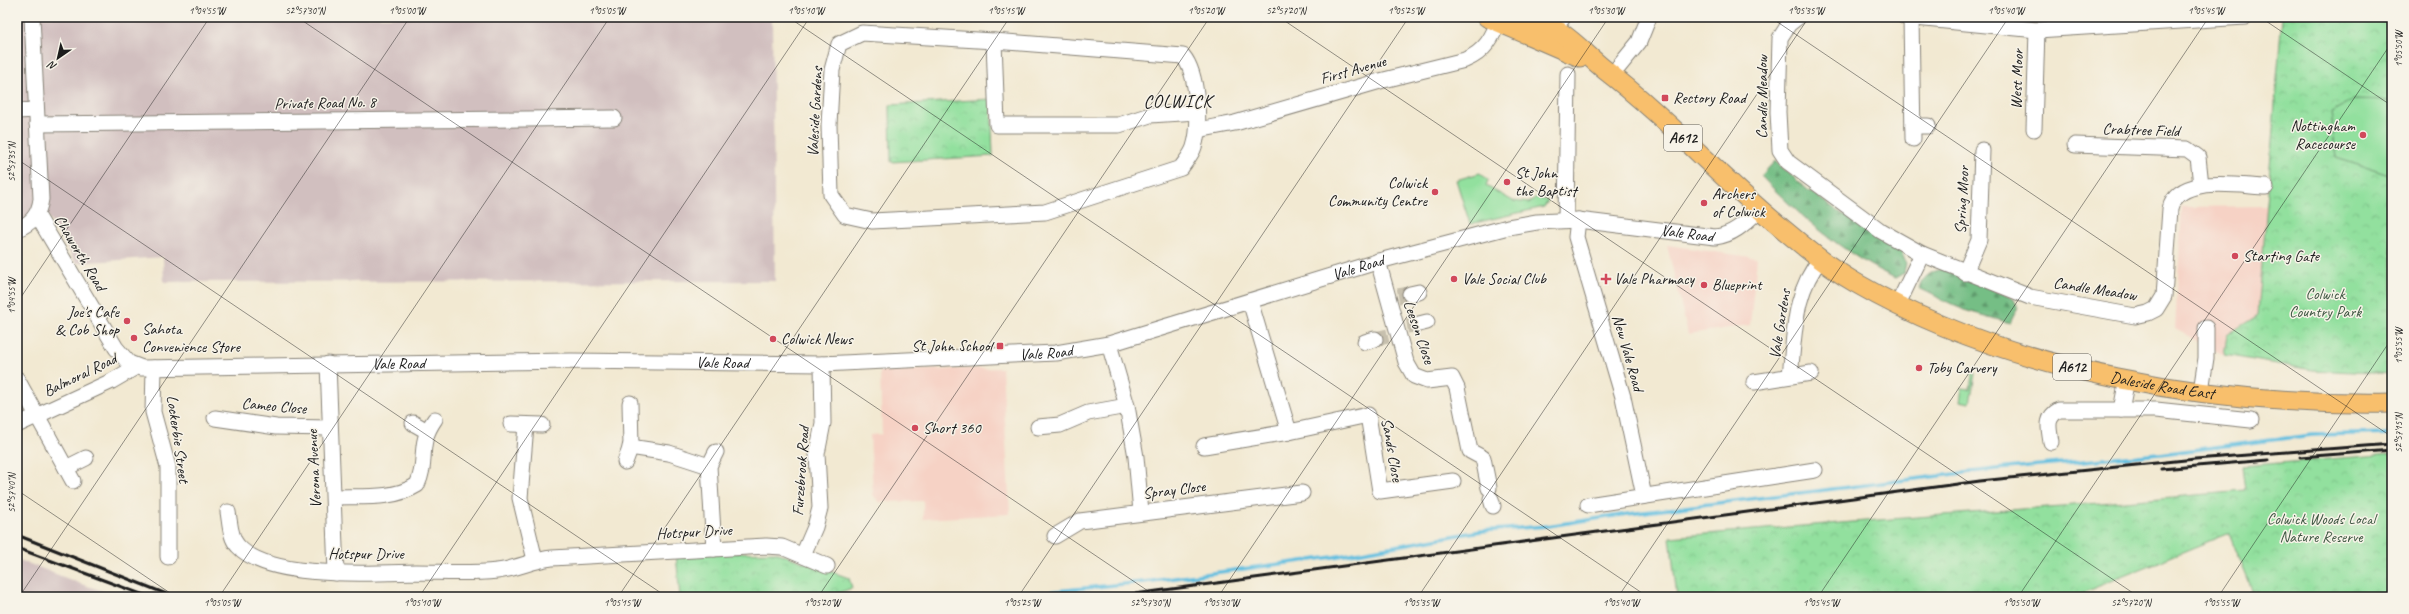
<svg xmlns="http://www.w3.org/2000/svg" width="2409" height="614" viewBox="0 0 2409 614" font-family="Caveat,sans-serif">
  <defs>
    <pattern id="forest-firs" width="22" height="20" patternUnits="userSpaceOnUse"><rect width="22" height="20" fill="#75be85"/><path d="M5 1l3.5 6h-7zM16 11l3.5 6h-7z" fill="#5f9a6c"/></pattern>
    <pattern id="park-crowns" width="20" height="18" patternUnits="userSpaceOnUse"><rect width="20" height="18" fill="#92e09e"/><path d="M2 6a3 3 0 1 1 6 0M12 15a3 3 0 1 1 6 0" fill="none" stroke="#7dc088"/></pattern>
  </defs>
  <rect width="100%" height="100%" fill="#f7f3e8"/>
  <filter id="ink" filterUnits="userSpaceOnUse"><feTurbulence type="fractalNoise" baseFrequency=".025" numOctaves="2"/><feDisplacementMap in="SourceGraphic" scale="8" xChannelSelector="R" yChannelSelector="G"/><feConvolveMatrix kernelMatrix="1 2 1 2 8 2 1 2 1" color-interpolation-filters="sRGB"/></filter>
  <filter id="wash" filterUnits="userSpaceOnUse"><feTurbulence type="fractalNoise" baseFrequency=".012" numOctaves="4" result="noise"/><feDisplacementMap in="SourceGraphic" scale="16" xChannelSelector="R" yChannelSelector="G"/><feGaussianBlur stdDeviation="0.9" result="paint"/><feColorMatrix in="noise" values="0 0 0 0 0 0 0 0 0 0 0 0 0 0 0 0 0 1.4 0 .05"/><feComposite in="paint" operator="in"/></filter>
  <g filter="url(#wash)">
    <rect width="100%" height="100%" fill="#f2e9d2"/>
    <path fill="#f6d2c5" d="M2267,206L2258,315L2227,335L2224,355L2175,329L2182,207Z
      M1667,245L1757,258L1750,325L1688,334Z
      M1002,368L1010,514L923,519V501L879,502L873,495L870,435L882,434L880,371Z"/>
    <path fill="#d1bfbf" d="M17,17H772L775,281L164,282L163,257L76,263L47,214L17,224Z
      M17,559L84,585L123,597H17Z"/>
    <path fill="#92e09e" stroke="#577e5d" d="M2353,100L2392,101V176L2336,158L2331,112Z
      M1480,173L1488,180L1486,186L1513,201L1529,203L1536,197L1548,201L1544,207L1470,224L1456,180Z
      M1973,368L1975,374L1970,403L1960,401L1962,388L1970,389Z"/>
    <path fill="url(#forest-firs)" stroke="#486d50" d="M1775,161L1809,191L1873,235L1900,249L1906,263L1904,273L1895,278C1848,257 1797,214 1761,176Z
      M1942,269L2013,298L2018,307L2010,323L1964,310L1919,288C1923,277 1930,272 1942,269Z"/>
    <path fill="url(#park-crowns)" stroke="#577e5d" d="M2282,17H2392V101L2353,100L2331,112L2336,158L2392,176V374L2313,370L2224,355L2227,335L2258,315Z
      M991,99L993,156L891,162L890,105Z
      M2392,454V597H2255L2229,533L2072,597H1677L1670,537C1861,520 2053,508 2245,491L2242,466Z
      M775,552L849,578L852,588L828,597H680L676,554Z"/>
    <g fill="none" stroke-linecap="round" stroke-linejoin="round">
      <path stroke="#62bfe0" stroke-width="3.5" d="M1000,597L1152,581L1333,557L1481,531L1547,526L1628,514L1996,469L2160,454L2312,435L2392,433"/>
    </g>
  </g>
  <g filter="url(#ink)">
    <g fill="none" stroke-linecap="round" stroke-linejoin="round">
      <path stroke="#c7c0ae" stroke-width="15" stroke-dasharray="15 8" stroke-linecap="butt" d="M1398,296L1410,294
        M1407,326L1419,324
        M1375,339L1388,336"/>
      <g stroke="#878277" stroke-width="17">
        <g id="minor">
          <path d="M1561,17L1562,19"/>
          <path d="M1798,17L1789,24L1780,38L1778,112L1780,150L1788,162L1881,231L1922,254L2030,297L2135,316L2148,313L2156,309L2164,296L2170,209C2178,174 2239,186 2266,187"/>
          <path d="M1905,17L2037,30L2245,17"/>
          <path d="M1911,17L1913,139"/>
          <path d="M862,33L994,41L1183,56C1198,74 1201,125 1194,147C1192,154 1185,162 1181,168L1045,212L872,221L845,215L831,195L829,125L832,70L839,44Z"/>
          <path d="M994,41L997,125H1119L1150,115L1197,112"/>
          <path d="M1612,75L1639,42L1649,17"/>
          <path d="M17,111L36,110"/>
          <path d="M37,124L614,118"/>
          <path d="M1913,126H1928"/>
          <path d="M2034,129L2037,30"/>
          <path d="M1198,130L1235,123L1380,81L1465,60C1485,52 1493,37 1500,17"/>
          <path d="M2075,145L2187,149L2198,157L2201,185"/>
          <path id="s1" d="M37,215L116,348L129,363L142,368L571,361L822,364L1056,353L1109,344L1383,260L1508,227L1537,222L1578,220L1715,237C1734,235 1746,222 1760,209"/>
          <path d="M1566,220L1568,74"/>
          <path d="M1578,220L1576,237L1623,397L1644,496"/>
          <path d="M17,229C31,224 39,215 41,199L32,17"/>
          <path d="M1378,261L1406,362L1414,376L1427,381L1452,378L1457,388L1470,451L1483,458L1489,488"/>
          <path d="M1965,273L1979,240L1982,150"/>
          <path d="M1410,294L1419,292"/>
          <path d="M1250,301L1289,432L1368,415L1380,491L1453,481"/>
          <path d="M1898,304L1922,254"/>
          <path d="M1419,324L1427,322"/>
          <path d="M1365,342L1375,339"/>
          <path d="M1109,344L1127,406L1136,457L1141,512"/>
          <path d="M328,364L336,573"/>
          <path d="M154,368L153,412L168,467V557"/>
          <path d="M1790,375C1795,334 1793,292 1821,259"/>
          <path d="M17,379L73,481"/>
          <path d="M1754,382L1811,373"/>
          <path d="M2201,391L2206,358V328"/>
          <path d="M2121,410L2127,379"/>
          <path d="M215,418L276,427L330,428"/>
          <path d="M413,423L427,431"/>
          <path d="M511,424L542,425"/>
          <path d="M17,425L112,381L136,367"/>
          <path d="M526,425L520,498L535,560"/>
          <path d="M1038,427L1060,425L1088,413L1127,406"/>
          <path d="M2051,442C2049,428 2045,418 2059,410H2156L2251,420"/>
          <path d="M1204,446L1289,432"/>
          <path d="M630,447L669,453L709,466"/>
          <path d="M625,462L631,446L630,403"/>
          <path d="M66,468L86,458"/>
          <path d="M334,497C362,496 393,500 417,485C429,459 416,446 435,419"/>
          <path d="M1491,499L1493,506"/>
          <path d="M1588,505L1815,470"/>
          <path d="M228,512C230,523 230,538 238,546C268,580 371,573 415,572C442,572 470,574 497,571C516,569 533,560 552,558L766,546L782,547L827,566"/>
          <path d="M1055,536L1080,521L1302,493"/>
          <path d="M714,549L709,466L716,452"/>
          <path d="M803,555L815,527L820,508L817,454L823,423L822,364"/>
        </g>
      </g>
      <g stroke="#878277" stroke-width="21">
        <g id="major">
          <path d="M1487,17L1580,57"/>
          <path id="s2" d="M1529,17C1539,22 1551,26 1560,32C1576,43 1590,58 1605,70C1666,117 1718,175 1777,224C1802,245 1828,267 1856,283C2011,373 2215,406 2392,403"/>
        </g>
      </g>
      <use href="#minor" stroke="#fff" stroke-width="15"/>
      <use href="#major" stroke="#f8bf6c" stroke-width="19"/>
      <path stroke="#1c1c1c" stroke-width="3" d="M2300,457L2392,450
        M2161,469L2268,460
        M17,535L174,597
        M17,548L149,597
        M1112,597L1980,481L2195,459L2392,444"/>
    </g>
  </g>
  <path fill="none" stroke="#1c1c1c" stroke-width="1" stroke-opacity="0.45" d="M297,17L1157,597M788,17L1648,597M1279,17L2139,597M1770,17L2392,437M2260,17L2392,106M17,159L667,597M17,303L210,17M17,490L176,597M19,597L410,17M219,597L610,17M419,597L810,17M618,597L1010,17M818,597L1210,17M1018,597L1409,17M1218,597L1609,17M1418,597L1809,17M1618,597L2009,17M1818,597L2209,17M2018,597L2392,42M2218,597L2392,338"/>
  <g fill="#d1495b" stroke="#f7f3e8" stroke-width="1.5">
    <rect x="1661" y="94" width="8" height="8" rx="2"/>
    <circle cx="2363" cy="135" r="4"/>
    <circle cx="1507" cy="182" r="4"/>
    <circle cx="1435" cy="192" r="4"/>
    <circle cx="1704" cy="203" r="4"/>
    <circle cx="2235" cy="256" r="4"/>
    <circle cx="1454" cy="279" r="4"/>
    <path d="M1604 273h4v4h4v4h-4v4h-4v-4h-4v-4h4z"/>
    <circle cx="1704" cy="285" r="4"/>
    <circle cx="127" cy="321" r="4"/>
    <circle cx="134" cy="338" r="4"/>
    <circle cx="773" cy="339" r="4"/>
    <rect x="996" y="342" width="8" height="8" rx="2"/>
    <circle cx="1919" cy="368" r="4"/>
    <circle cx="915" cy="428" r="4"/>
  </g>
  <g text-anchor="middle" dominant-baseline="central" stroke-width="3" stroke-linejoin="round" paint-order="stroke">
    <g fill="#f7f3e8" stroke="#5e5c59" stroke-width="1">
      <rect x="1664" y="125" width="38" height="26" rx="3"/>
      <rect x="2053" y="354" width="38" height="26" rx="3"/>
    </g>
    <g font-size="15" font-weight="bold" fill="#1c1c1c">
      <text x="1683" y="138">A612</text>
      <text x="2072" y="367">A612</text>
    </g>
    <g font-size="16" fill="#1c1c1c" stroke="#f7f3e8">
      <text transform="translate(1353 70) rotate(-16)">First Avenue</text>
      <text transform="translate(2017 79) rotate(-88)">West Moor</text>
      <text transform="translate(1762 97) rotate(-90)">Candle Meadow</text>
      <text transform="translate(325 103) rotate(-1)">Private Road No. 8</text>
      <text transform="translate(815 112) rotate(-87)">Valeside Gardens</text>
      <text transform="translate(2141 130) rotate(2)">Crabtree Field</text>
      <text transform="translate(1962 200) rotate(-87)">Spring Moor</text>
      <text stroke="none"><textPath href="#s1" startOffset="1753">Vale Road</textPath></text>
      <text transform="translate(80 253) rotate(59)">Chaworth Road</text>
      <text stroke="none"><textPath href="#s1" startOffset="1417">Vale Road</textPath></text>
      <text transform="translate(2095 289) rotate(9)">Candle Meadow</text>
      <text transform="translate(1780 324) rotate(-81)">Vale Gardens</text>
      <text transform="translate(1419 332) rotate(71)">Leeson Close</text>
      <text stroke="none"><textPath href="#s1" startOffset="1093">Vale Road</textPath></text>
      <text transform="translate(1628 353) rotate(74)">New Vale Road</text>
      <text stroke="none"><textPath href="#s1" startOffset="445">Vale Road</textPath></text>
      <text stroke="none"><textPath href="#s1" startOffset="769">Vale Road</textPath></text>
      <text transform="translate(80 375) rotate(-26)">Balmoral Road</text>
      <text stroke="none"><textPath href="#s2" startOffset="748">Daleside Road East</textPath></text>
      <text transform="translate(274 406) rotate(5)">Cameo Close</text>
      <text transform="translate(178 439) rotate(82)">Lockerbie Street</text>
      <text transform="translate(1392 450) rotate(80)">Sands Close</text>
      <text transform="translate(314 469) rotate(-93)">Verona Avenue</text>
      <text transform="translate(801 471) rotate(-86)">Furzebrook Road</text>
      <text transform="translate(1174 490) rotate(-7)">Spray Close</text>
      <text transform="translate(694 532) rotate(-3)">Hotspur Drive</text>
      <text x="366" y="554">Hotspur Drive</text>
    </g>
    <g font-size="16" fill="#1c1c1c" stroke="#f7f3e8" text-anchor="start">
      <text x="1673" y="98">Rectory Road</text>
      <text x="2355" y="126" text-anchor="end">Nottingham<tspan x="2355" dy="18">Racecourse</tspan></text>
      <text x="1515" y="173">St John<tspan x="1515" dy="18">the Baptist</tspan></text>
      <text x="1427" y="183" text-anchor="end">Colwick<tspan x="1427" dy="18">Community Centre</tspan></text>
      <text x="1712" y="194">Archers<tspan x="1712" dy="18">of Colwick</tspan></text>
      <text x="2243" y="256">Starting Gate</text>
      <text x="1462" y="279">Vale Social Club</text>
      <text x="1614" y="279">Vale Pharmacy</text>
      <text x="1712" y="285">Blueprint</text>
      <text x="119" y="312" text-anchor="end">Joe's Cafe<tspan x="119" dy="18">&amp; Cob Shop</tspan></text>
      <text x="142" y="329">Sahota<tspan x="142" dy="18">Convenience Store</tspan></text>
      <text x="781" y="339">Colwick News</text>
      <text x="992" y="346" text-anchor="end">St John School</text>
      <text x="1927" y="368">Toby Carvery</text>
      <text x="923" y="428">Short 360</text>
    </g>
    <g font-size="16" fill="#3f5743" stroke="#f7f3e8">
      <text x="2325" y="294">Colwick<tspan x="2325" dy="18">Country Park</tspan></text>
      <text x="2321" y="519">Colwick Woods Local<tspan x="2321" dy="18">Nature Reserve</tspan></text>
    </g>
    <g font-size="18" letter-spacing="1" fill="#1c1c1c" stroke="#f7f3e8">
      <text x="1178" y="101">COLWICK</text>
    </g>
  </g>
  <rect width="2409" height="614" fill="none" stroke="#f7f3e8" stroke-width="44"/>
  <g transform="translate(58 58) rotate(214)" stroke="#f7f3e8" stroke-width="3" paint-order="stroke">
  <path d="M0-3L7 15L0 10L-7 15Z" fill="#1c1c1c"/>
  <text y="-6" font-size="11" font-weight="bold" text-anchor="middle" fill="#1c1c1c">N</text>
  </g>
  <rect x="22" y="22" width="2365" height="570" fill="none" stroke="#1c1c1c" stroke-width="1.5"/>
  <g font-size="10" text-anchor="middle" fill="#1c1c1c">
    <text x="207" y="14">1°04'55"W</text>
    <text x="305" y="14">52°57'30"N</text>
    <text x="407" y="14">1°05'00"W</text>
    <text x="607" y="14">1°05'05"W</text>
    <text x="806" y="14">1°05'10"W</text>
    <text x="1006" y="14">1°05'15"W</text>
    <text x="1206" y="14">1°05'20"W</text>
    <text x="1286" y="14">52°57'20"N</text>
    <text x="1406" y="14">1°05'25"W</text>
    <text x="1606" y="14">1°05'30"W</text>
    <text x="1806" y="14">1°05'35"W</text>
    <text x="2006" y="14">1°05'40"W</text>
    <text x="2206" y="14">1°05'45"W</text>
    <text transform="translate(2398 49) rotate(-90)" y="4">1°05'50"W</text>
    <text transform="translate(11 162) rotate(-90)" y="4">52°57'35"N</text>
    <text transform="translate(11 296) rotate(-90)" y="4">1°04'55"W</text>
    <text transform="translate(2398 346) rotate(-90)" y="4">1°05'55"W</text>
    <text transform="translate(2398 433) rotate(-90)" y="4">52°57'15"N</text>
    <text transform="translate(11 493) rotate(-90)" y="4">52°57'40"N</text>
    <text x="222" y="606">1°05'05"W</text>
    <text x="422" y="606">1°05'10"W</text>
    <text x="622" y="606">1°05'15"W</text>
    <text x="822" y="606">1°05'20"W</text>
    <text x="1022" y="606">1°05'25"W</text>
    <text x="1150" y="606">52°57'30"N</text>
    <text x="1221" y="606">1°05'30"W</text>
    <text x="1421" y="606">1°05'35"W</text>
    <text x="1621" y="606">1°05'40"W</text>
    <text x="1821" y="606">1°05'45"W</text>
    <text x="2021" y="606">1°05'50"W</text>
    <text x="2131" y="606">52°57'20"N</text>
    <text x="2221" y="606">1°05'55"W</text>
  </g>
</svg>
